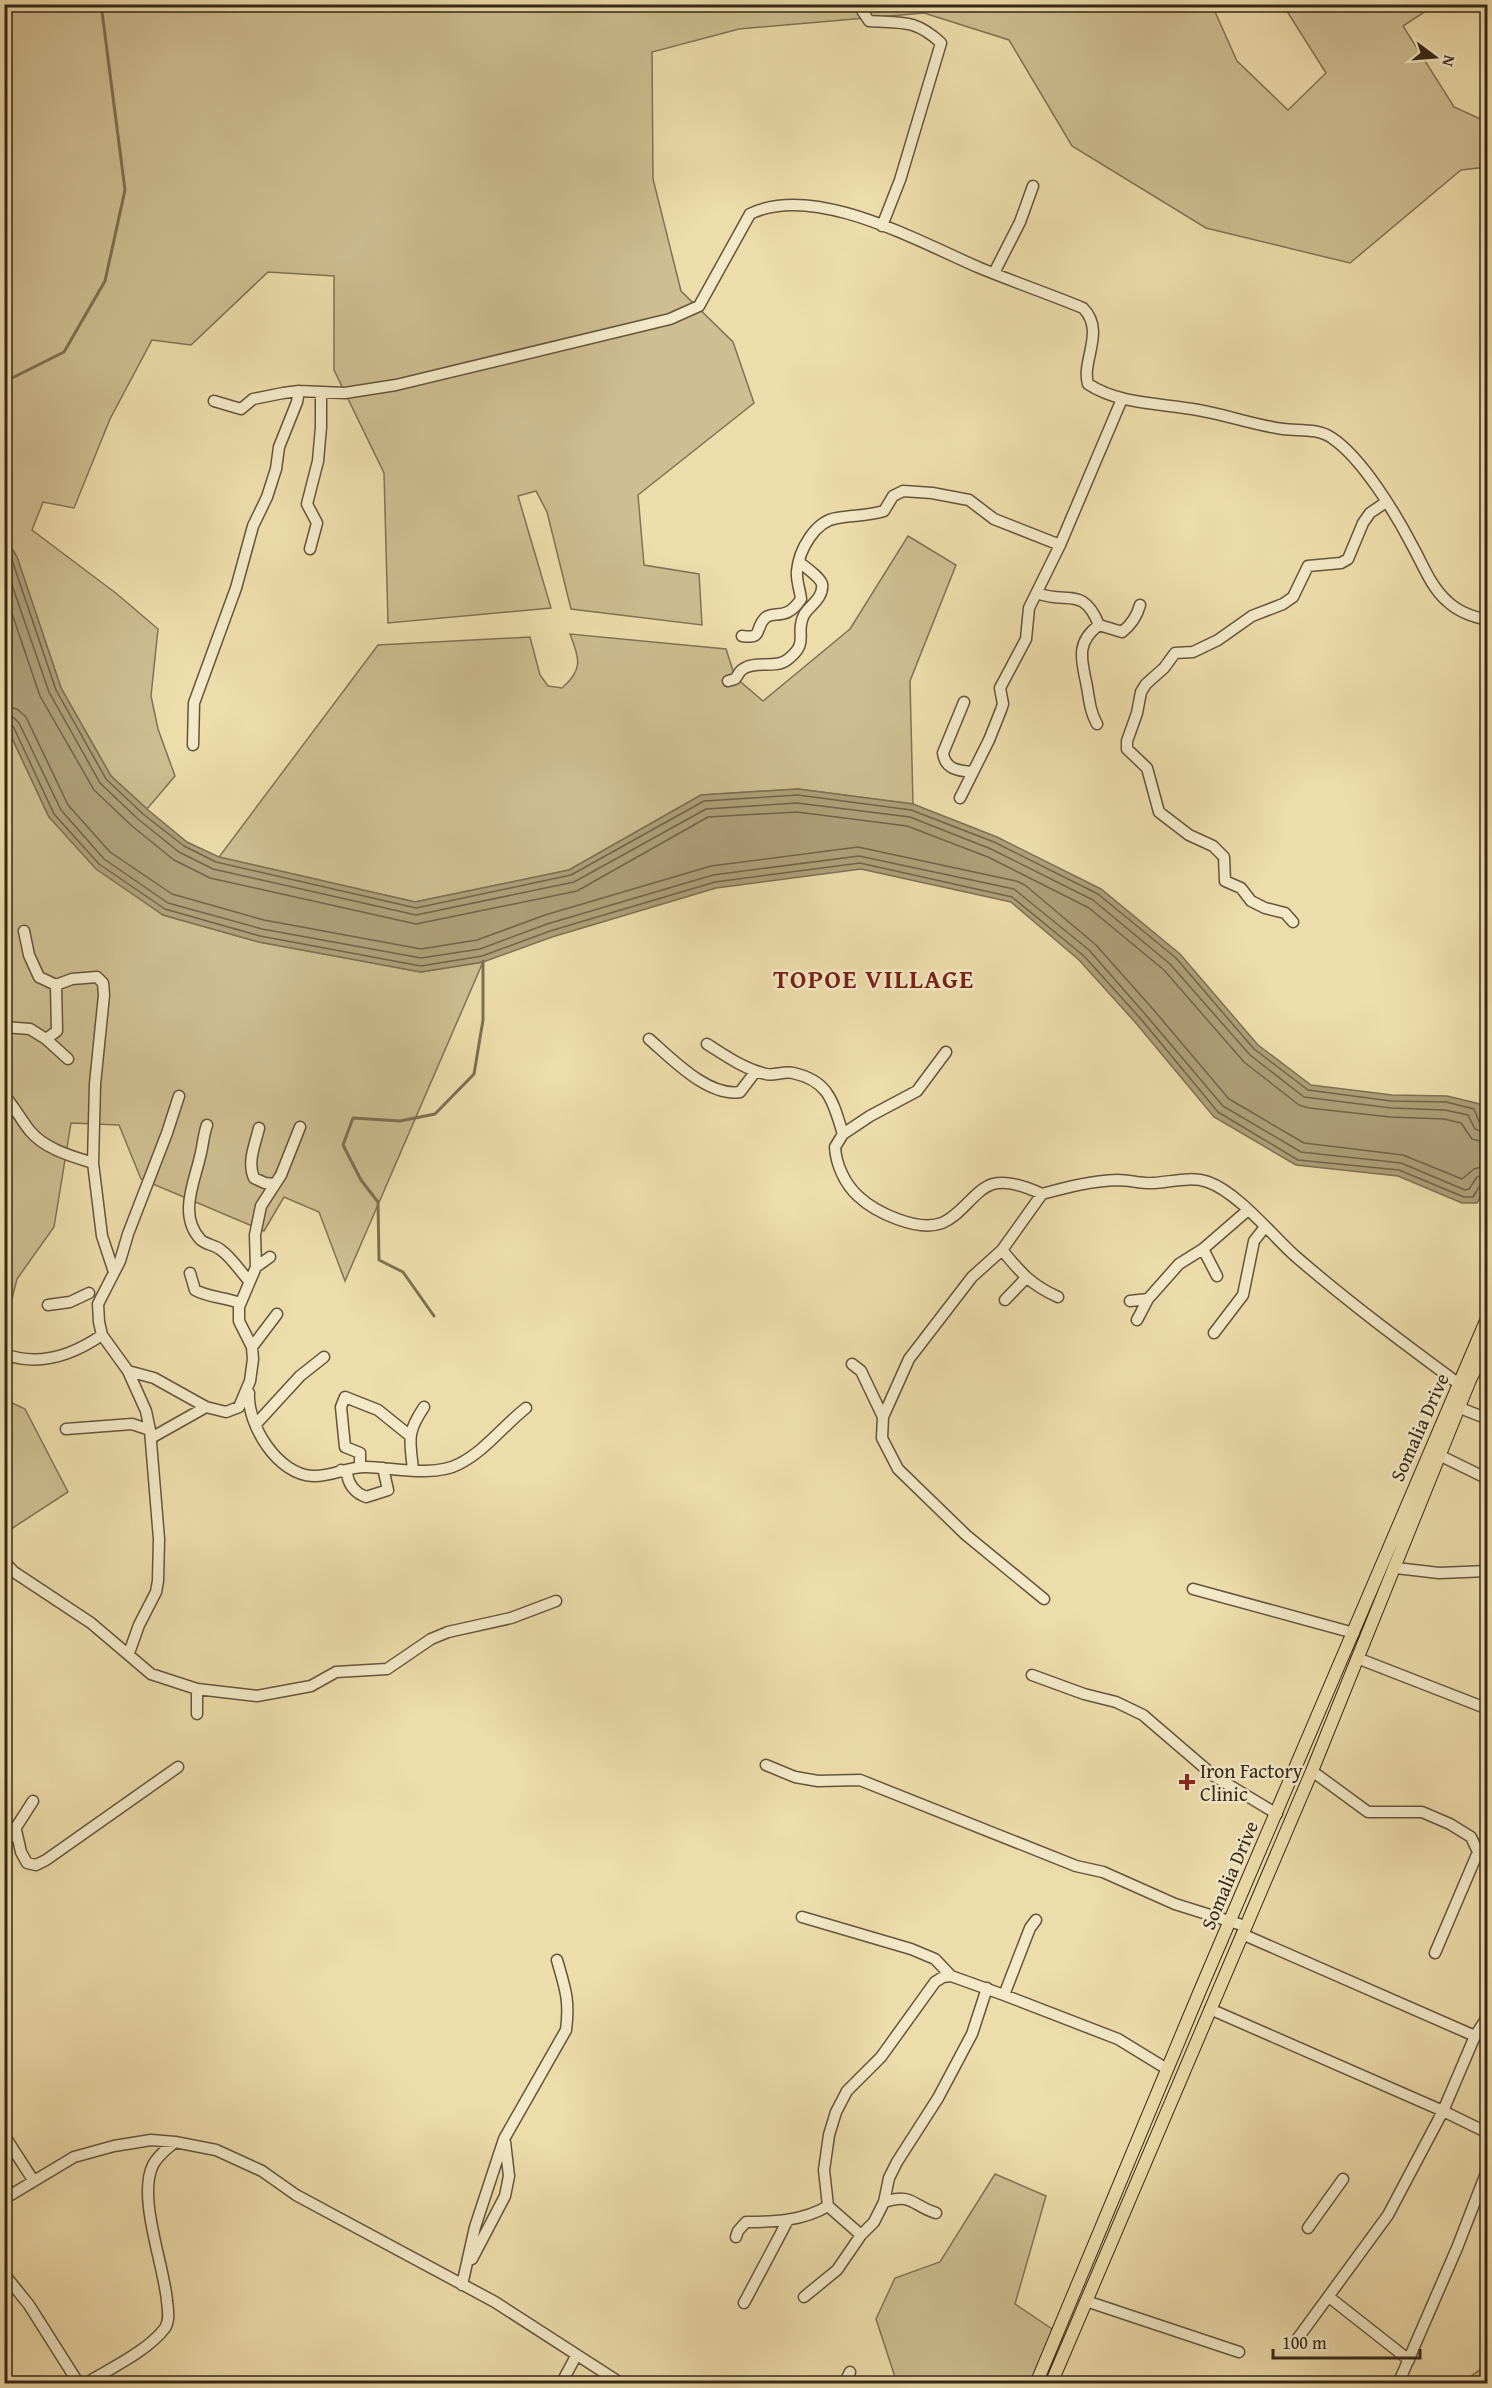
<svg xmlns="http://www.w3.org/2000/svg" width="1492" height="2388" viewBox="0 0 1492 2388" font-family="'Gentium Book Plus',serif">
  <rect width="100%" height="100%" fill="#edddaa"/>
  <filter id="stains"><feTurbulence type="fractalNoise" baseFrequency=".00333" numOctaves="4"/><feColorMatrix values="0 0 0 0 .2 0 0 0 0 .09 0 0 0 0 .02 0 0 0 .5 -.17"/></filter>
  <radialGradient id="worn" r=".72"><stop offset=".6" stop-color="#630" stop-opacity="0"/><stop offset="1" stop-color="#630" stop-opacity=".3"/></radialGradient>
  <path fill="#cebe91" stroke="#827255" stroke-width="1.5" d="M5,5H1212L1237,61L1288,110L1326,73L1283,5H1435L1403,26L1454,107L1487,122V167L1461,170L1350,263L1206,228L1072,146L1009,40L924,13L739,29L652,52L653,179L681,291L733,342L754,403L638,495L644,565L699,574L702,625L571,609L547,512L536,491L518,496L551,608L388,623L384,473L334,370V276L268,272L191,345L152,340L110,419L74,508L43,502L32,530L117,594L158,629L151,696L158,729L175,776L147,809L111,776L61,688L17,557L5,537Z
    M908,536L956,565L910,681L913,804L798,789L701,795L569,870L415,902L219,857L378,645L530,637L540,675L548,686L562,688C584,669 579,659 570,634L726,649L735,677L763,701L850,629Z
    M5,723L49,817L163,915L259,942L421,972L483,962L345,1281L319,1212L284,1197L264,1231L141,1179L119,1125L71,1123L54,1227L17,1279L5,1326Z
    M4,1399L25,1409L68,1492L5,1533Z
    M995,2174L1046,2196L1015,2304L1058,2333L1036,2383H897L876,2319L895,2278L940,2262Z
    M1487,2365V2383H1461Z"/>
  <path fill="#af9f79" stroke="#7f6f53" stroke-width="1.5" d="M5,537L17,557L61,688L111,776L147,809L187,842L219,857L415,902L569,870L701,795L798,789L913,804L997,837L1101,889L1180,954L1258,1045L1311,1085L1392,1095L1447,1096L1480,1104L1487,1129L1488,1184L1477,1203H1462L1398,1176L1296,1165L1214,1117L1135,1022L1079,960L1011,902L861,869L716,888L552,937L483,962L421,972L259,942L163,915L96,869L49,817L5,723Z"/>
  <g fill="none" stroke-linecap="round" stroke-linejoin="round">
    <path stroke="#726349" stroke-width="1.5" d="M4,548L12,560L56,690L106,779L143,814L184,846L216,862L416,908L571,875L704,801L798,795L911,810L994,842L1098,894L1176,958L1254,1049L1308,1090L1391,1101L1446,1102L1474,1109L1480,1124L1488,1127
      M4,562L49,692L100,783L138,819L179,852L213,869L416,915L574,882L706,809L797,803L910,817L991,849L1093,900L1170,964L1250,1055L1304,1097L1391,1108L1445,1110L1468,1115L1475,1129L1488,1134
      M4,590L40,696L94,790L132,826L174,860L210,878L416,924L577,891L708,817L797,812L907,826L988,857L1089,908L1164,970L1244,1062L1299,1105L1309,1108L1390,1117L1444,1119L1461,1123L1472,1139L1488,1143
      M4,706L17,709L26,717L68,805L110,852L172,894L264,920L421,949L477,940L545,915L711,866L858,847L1016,881L1025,885L1096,945L1152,1008L1229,1099L1304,1143L1403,1155L1462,1179L1474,1169L1488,1165
      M4,715L13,717L19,723L61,810L104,859L168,903L262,929L421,958L480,949L547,924L713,875L859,856L1014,889L1089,950L1145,1014L1223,1106L1301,1152L1401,1163L1465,1190L1469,1189L1477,1177L1488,1175
      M4,723L13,726L54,814L99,864L165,909L260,936L421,966L482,956L550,931L715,882L860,863L1012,897L1084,956L1140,1018L1218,1112L1298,1160L1399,1170L1464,1197H1473L1481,1184L1488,1182"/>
    <path stroke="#7f6f53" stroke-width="3" d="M4,382L64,352L105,281L125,190L101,4
      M434,1316L403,1272L379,1260L378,1202L361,1180L343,1145L353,1118L400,1121L435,1114L474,1074L483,1020V961"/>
    <g stroke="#64543d" stroke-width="13">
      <path id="minor" d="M860,4L863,12L869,21C902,23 915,19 941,43L900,180L882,226
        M994,273L1020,222L1033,186
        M214,401L241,409L253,399L283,393L299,391L345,393L396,385L670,319L699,306L750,214C814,182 919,242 980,268C1014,282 1049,294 1083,308C1106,331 1081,361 1088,384C1120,405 1162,403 1198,410C1227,415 1254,425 1283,429C1299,431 1318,428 1332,438C1362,458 1396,514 1413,547C1423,565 1431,587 1447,601C1458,612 1473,617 1488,620
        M310,549L317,523L307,504L318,461L321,427V393
        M1037,593C1067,605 1083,585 1099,625L1122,632C1131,625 1137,616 1140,605
        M742,636C764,639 754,629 765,618C774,610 786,622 801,599C800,590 796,580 797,571C799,550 815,521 837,518C853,515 868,516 884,511L893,496L903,491L932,493L969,500L994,519L1060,545
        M728,681L735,679C738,676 739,671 743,669C756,660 775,669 787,660C811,642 794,634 804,615C809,606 824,598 822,584C820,577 805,567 799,562
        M964,702L943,753C945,769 958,771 973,772
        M1097,724C1091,713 1090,705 1088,693C1084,665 1072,645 1099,625
        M193,745L194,703L236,588L253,526L267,497L276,469L279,447L297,402L299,391
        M960,798L989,740L1001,710L1003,704L1000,688L1026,639L1029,608L1060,545L1122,399
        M1293,922L1285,913L1265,908L1251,901L1241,888L1225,881L1224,857L1213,846L1189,835L1159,812L1147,768L1127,749V741L1137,713L1141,692L1146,684L1164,668L1175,653L1193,652L1218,640L1252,616L1283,604L1293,597L1308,566L1341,563L1348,559L1363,523L1370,513L1386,502
        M24,931L29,955L39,977L56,985
        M4,1027L30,1029L46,1039
        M649,1039C672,1059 708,1097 740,1092L756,1071
        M707,1044C726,1056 744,1069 766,1074C774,1076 784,1071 793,1073C830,1081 833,1103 843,1134
        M946,1052L917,1091L870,1116L843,1134L835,1147C836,1165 845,1184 858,1196C876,1213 918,1232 942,1223C962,1215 975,1189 993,1184C1008,1180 1029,1188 1042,1194C1068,1187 1090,1181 1118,1180C1130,1180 1142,1184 1154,1183C1171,1182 1191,1176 1208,1182C1237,1192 1271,1234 1294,1255C1347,1301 1402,1342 1459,1384
        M68,1059L46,1039L57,1031L56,985L72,979L97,977L103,983L104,995L95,1084L93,1163
        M4,1095C14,1106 21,1120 30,1131C45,1149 71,1156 93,1163L102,1236L114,1272
        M179,1096L167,1133L128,1234L120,1261L98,1304L99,1322L102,1335L128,1371L154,1378L206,1407L226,1412L239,1407L250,1381L253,1359L252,1347L239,1321V1307L256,1267L255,1235L261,1206L281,1175L300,1127
        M207,1125C203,1136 203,1146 200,1157C194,1183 178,1216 201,1240C207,1245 215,1245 221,1250C232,1258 240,1271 249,1281
        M259,1128C255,1145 247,1162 254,1178L265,1183L274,1184
        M1042,1194L1002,1250L972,1277L909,1359L883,1417L882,1438L898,1469L966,1535L1044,1599
        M1203,1249L1217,1276
        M1002,1250C1020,1272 1031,1285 1058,1297
        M256,1267L270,1257
        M190,1273L195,1290C210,1298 224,1297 240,1303
        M1005,1300L1026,1278
        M1130,1301L1148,1299L1179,1264L1203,1249L1248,1210
        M48,1305L70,1302L89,1293
        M1137,1320L1148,1299
        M1214,1333L1243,1295L1254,1241L1265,1227
        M252,1347L277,1314
        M4,1354C39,1367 73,1355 102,1335
        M852,1364L861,1371L883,1417
        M128,1371L146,1411L150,1430L159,1539L158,1581L156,1592L139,1625L129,1653
        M249,1393C247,1425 278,1475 313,1476C331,1477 349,1466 367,1467C393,1468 435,1477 459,1464C485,1451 503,1426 526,1408
        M1460,1408L1488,1419
        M256,1424L300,1376L324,1357
        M66,1429L132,1424L150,1430
        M151,1438L206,1407
        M1441,1456L1488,1479
        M360,1467V1453L345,1447L341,1407L345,1397L378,1410L409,1435
        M341,1470L347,1474C349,1486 355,1493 366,1497L388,1490L383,1468
        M413,1470C410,1439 406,1434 424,1407
        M4,1561L14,1572L91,1623L151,1674L197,1689L257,1696L311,1686L336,1672L387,1669L431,1639L448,1632L511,1618L556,1601
        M1396,1568L1439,1573L1488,1571
        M1193,1589L1354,1633
        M1357,1658L1488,1709
        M1032,1675L1084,1694L1116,1702L1143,1715L1214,1776L1277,1814
        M197,1714V1689
        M766,1765L795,1777L818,1781L860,1780L1076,1866L1103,1872L1175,1904L1245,1926
        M1312,1771L1368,1812H1422L1450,1824L1471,1837L1478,1852L1435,1953
        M16,1830L21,1852L27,1863L36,1865L46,1860L178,1767
        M4,1846L33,1801
        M802,1917L911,1949L935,1959L951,1976
        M1242,1934L1475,2036
        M1004,1995L1030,1928L1036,1920
        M1210,2009L1443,2111L1488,2133
        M4,2135L33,2180
        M4,2199L74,2157L114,2146L151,2140L175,2142L216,2150L262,2171L296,2195L495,2302L622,2384
        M884,2202L889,2178L897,2162L938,2098L972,2034L987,1988
        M1308,2228L1343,2179
        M861,2235L874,2222L884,2202C913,2193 911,2205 936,2213
        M736,2237L738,2231L746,2222C774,2222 803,2221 828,2206
        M472,2259L505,2196L509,2176L505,2142
        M4,2274L29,2305L79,2384
        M462,2285L475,2227L504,2139L566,2030C570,2000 565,1988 557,1960
        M804,2297L837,2270L861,2235L828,2206L824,2170L829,2135L836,2112L847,2091L881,2057L935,1982L943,1977L951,1976L1004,1995L1118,2039L1167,2069
        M1329,2297L1409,2360
        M1086,2301L1239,2352
        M744,2303L788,2220
        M1298,2338L1388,2215L1443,2111L1475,2036L1488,2016
        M85,2384C109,2369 148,2351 165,2328C170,2320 168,2310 167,2301C164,2265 137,2197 153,2165C158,2155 167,2149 175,2142
        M561,2384L576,2356
        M844,2384L850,2372
        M1398,2384L1457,2248L1488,2168"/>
    </g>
    <g stroke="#362719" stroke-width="14">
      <path id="major" d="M1036,2384L1199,1993L1488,1316
        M1051,2384L1312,1771L1470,1380L1488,1343"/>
    </g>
    <use href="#minor" stroke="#f3e9c8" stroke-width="10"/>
    <use href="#major" stroke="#edddaa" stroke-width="12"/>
  </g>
  <path fill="#8f2418" stroke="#f3e9c8" stroke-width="2" d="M1184 1773h6v6h6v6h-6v6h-6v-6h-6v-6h6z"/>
  <g text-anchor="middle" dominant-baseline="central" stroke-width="5" stroke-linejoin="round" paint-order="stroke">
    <g font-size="20" fill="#362719" stroke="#f3e9c8">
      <text transform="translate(1419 1427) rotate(-66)">Somalia Drive</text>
      <text transform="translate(1229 1875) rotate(-67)">Somalia Drive</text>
    </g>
    <g font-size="20" fill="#362719" stroke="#f3e9c8" text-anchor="start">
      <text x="1200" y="1770">Iron Factory<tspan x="1200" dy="23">Clinic</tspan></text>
    </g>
    <g font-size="26" font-weight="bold" letter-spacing="1.5" fill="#7a1f14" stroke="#f3e9c8">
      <text x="874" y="978">TOPOE VILLAGE</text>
    </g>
  </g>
  <rect width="1492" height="2388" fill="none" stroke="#edddaa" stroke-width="24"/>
  <rect x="6" y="6" width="1480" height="2376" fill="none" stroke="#362719" stroke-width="3"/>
  <rect x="12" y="12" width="1468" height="2364" fill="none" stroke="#362719" stroke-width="1.5"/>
  <g transform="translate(1435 57) rotate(106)" stroke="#f3e9c8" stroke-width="4.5" paint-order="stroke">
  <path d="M0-4.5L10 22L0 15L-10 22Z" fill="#362719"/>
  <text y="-9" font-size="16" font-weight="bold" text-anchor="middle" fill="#362719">N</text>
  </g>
  <path d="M1273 2349v9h147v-9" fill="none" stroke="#362719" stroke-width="3"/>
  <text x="1282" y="2349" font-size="18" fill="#362719" stroke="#f3e9c8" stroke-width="4.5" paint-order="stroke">100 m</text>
  <rect width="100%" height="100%" filter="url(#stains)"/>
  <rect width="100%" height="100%" fill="url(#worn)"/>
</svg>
